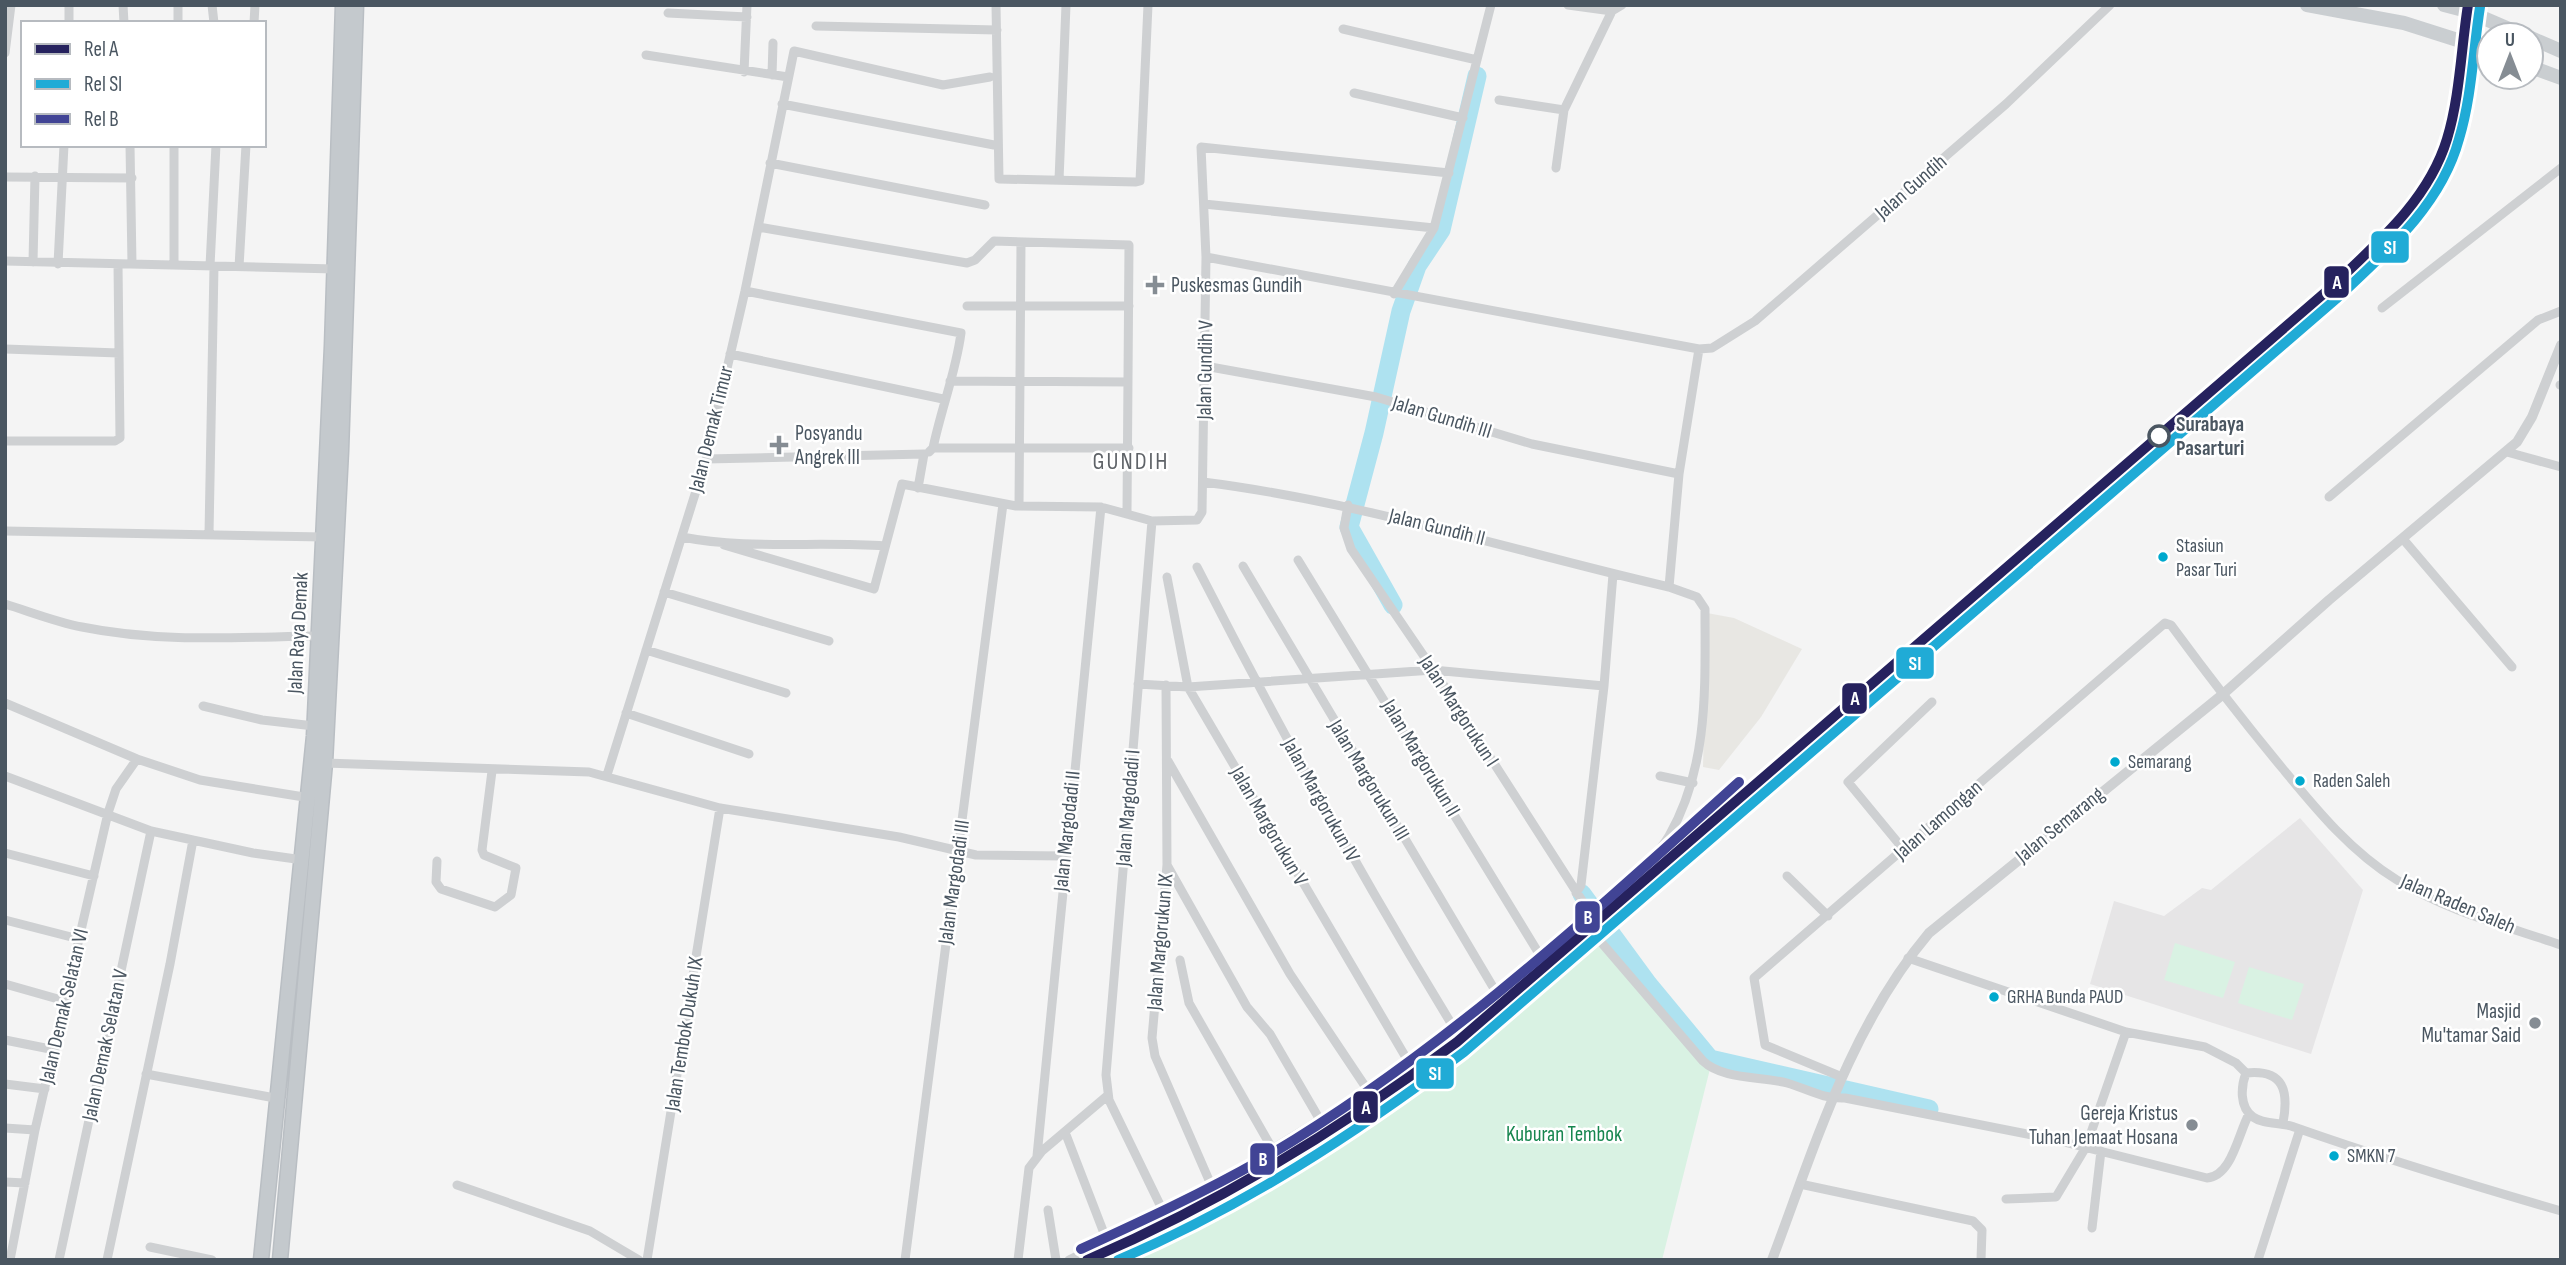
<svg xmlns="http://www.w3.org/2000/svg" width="2566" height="1265" viewBox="0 0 2566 1265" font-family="'Sofia Sans Condensed',sans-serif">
  <rect width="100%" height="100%" fill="#f4f4f4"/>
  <path fill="#e8e7e3" d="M1707,613L1734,618L1802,649L1761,717L1719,770L1703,767Z"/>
  <path fill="#e6e5e6" d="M2300,818L2363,890L2311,1054L2090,984L2114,901L2164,916L2202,888L2211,890Z"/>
  <path fill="#d9f2e3" d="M1599,929L1711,1065L1662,1260H1117L1241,1200L1336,1143L1463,1056Z
    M2175,943L2235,962L2223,998L2164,980Z
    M2249,967L2304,984L2292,1020L2238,1003Z"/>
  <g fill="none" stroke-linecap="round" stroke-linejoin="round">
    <path stroke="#aee2f0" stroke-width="19" d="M1393,605L1349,527L1374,433L1401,311L1417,266L1441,230L1477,76
      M1582,894L1648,984L1710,1059L1929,1109"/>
    <g stroke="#b9bec3" stroke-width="17">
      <path id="trunk" d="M261,1260L314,736L332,346L343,5
        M280,1260L325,763L341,451L356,5"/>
    </g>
    <path stroke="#ced0d2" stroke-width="9" d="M123,5L124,23
      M212,5L214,23
      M996,5L999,179L1136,182L1140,181L1148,5
      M1568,5L1612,11
      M668,13L747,17
      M69,23V5
      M178,23V5
      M254,23L255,5
      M816,26L997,30
      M1343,29L1477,60
      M5,53L11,5
      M646,55L788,77
      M744,72L747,5
      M772,75L773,43
      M1354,93L1463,118
      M1499,100L1564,110
      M782,104L994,145
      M130,145L132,264
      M770,163L985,205
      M1556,168L1564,110L1612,11L1622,5
      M5,177L132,178
      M1059,180L1066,5
      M1204,204L1434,228
      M758,227L967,263L975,260L994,241L1129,245L1127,513
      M1206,257L1699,349L1712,348L1755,321L2006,104L2110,5
      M5,261L335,269
      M33,262L35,176
      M58,264L64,145
      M174,265V145
      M210,266L216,145
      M239,267L246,145
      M745,291L961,333C956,372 941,409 933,448
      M1394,294L1434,228L1491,5
      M967,306H1129
      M2382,308L2561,168
      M5,349L119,353
      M730,354L943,399
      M1205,366L1376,397L1532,444L1679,474
      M950,381L1128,382
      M2560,385H2561
      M5,441H115L120,438L118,264
      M929,452L933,448H1129
      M2507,452L2561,467
      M706,459L924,454
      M918,488L924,454
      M2329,497L2538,320L2561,311
      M1348,505L1344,528L1351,549L1447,690L1590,913
      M1019,506L1021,243
      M1152,521L1106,1075L1109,1100L1163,1211
      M5,531L324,537
      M209,534L214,266
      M682,537C748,550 817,541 885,546
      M2403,539L2512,667
      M724,545L874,589L902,484L1016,506L1101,507L1152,521L1197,520L1202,512L1206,257L1201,147L1449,173
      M1298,560L1541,957
      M1243,566L1496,992
      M1197,567C1277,724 1362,878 1454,1028
      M1167,577L1188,687L1408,1061
      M1669,587L1679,474L1699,349
      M664,592L829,641
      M5,604C31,612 56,622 82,627C160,643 240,637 318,636
      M646,650L786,693
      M1138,684L1188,687L1433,670L1604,686
      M1166,685L1167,865L1152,1038L1155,1056L1212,1187
      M5,703L137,759L200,780L310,798
      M203,706L262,720L314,726
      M626,713L749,754
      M1168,761L1290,974L1367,1089
      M325,763L589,772L720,808L899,837L976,855L1065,856
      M607,775L706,459L745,291L794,51L943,85L990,77
      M5,776L151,831L253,853L303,860
      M1660,776L1693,783
      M1904,850L1848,782L1932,702
      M5,853L94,876
      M437,861L436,882L441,889L495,907L511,895L516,868L484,855L482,850L492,771
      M1167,865L1247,1007L1270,1034L1320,1120
      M1787,876L1828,916
      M1576,893L1581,885L1604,686L1613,574
      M5,920L79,939
      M1582,920L1703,1061C1723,1080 1761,1076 1787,1083C1808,1089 1822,1099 1845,1098L2052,1139L2207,1178C2232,1176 2238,1134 2249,1114
      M1908,958L2126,1032L2205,1047L2236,1063L2246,1073C2284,1069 2289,1091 2283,1123
      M1180,960L1189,1003L1273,1150
      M5,984L65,1001
      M5,1040L55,1050
      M2246,1073C2241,1086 2239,1107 2253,1117C2264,1125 2282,1122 2294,1127C2382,1158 2471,1185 2561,1211
      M146,1074L275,1098
      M1842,1077L1765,1045L1754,978L2165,623L2171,625C2207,674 2244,722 2283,769C2316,809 2351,852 2397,880C2446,911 2506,926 2561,945
      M5,1084L45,1089
      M5,1128L35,1130
      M1065,1132L1107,1241
      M1037,1156L1101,507
      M5,1182L25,1183
      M1800,1184L1973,1221L1982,1230L1981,1260
      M457,1185L590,1231L639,1260
      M2006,1199L2056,1197L2086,1147L2126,1032
      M1048,1210L1056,1260
      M2092,1228L2101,1151
      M150,1247L212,1260
      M10,1260L35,1130L108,813L116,789L137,759
      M59,1260L151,831
      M107,1260L170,964L193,840
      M647,1260L720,808
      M905,1260L1003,504
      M1018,1260L1029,1168L1042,1151L1107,1096
      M1069,1260C1255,1168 1433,1058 1586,917C1609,896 1655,861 1669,836C1709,766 1705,687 1705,609L1697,597L1669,587C1513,551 1362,502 1203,482
      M2258,1260L2300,1129"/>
    <path stroke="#ced0d2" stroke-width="10" d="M1772,1260C1815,1146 1850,1027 1929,933L2222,695L2329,600L2517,442L2532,417L2561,345"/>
    <path stroke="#caced1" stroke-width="14" d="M2307,5L2404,23L2489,50
      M2444,5L2467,11L2523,35
      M2531,38L2561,51
      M2531,67L2561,78"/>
    <use href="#trunk" stroke="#c4c9cd" stroke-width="14"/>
    <g stroke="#fff" stroke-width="16">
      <path id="rail-1" d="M1087,1260C1220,1203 1341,1129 1457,1042L2328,290C2374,246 2428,202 2447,139C2460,96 2461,49 2468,5"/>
    </g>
    <g stroke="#fff" stroke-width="16">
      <path id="rail-2" d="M1118,1260C1243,1207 1356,1133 1464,1052L2336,299C2385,253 2441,206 2459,139C2472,96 2473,51 2480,7"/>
    </g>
    <g stroke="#fff" stroke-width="16">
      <path id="rail-3" d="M1081,1249C1142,1221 1203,1193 1261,1160C1437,1057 1589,917 1739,782"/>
    </g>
    <use href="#rail-1" stroke="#26225e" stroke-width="10"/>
    <use href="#rail-2" stroke="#20abd6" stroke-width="10"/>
    <use href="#rail-3" stroke="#414495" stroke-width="10"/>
  </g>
  <g fill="#868d94" stroke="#fff" stroke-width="2.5">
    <path d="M1151.5 274.5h7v7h7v7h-7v7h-7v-7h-7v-7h7z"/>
    <path d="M775.5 434.5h7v7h7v7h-7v7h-7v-7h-7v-7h7z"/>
    <circle cx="2535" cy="1023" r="7"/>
    <circle cx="2192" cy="1125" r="7"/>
  </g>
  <circle fill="#fff" stroke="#4a5661" stroke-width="3.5" cx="2159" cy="436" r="10"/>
  <g fill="#00a9ce" stroke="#fff" stroke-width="2.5">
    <circle cx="2163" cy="557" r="6"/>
    <circle cx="2115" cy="762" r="6"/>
    <circle cx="2300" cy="781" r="6"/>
    <circle cx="1994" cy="997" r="6"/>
    <circle cx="2334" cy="1156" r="6"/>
  </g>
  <g text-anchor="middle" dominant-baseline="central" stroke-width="5" stroke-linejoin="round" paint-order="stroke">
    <g font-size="19" fill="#4a5661" stroke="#fff" text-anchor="start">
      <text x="2176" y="546">Stasiun<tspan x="2176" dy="24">Pasar Turi</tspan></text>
      <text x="2128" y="762">Semarang</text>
      <text x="2313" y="781">Raden Saleh</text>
      <text x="2007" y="997">GRHA Bunda PAUD</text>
      <text x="2347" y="1156">SMKN 7</text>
    </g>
    <g font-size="21" fill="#4a5661" stroke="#fff">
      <text transform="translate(1911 187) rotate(-41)">Jalan Gundih</text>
      <text transform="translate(1205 370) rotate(-89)">Jalan Gundih V</text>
      <text transform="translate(1442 417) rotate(17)">Jalan Gundih III</text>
      <text transform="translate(711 429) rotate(-76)">Jalan Demak Timur</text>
      <text transform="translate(1437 527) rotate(14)">Jalan Gundih II</text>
      <text transform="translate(298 633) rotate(-87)">Jalan Raya Demak</text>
      <text transform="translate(1459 711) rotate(57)">Jalan Margorukun I</text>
      <text transform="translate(1421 758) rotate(59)">Jalan Margorukun II</text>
      <text transform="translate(1369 780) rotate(59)">Jalan Margorukun III</text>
      <text transform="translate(1321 800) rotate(61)">Jalan Margorukun IV</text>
      <text transform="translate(1128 808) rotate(-85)">Jalan Margodadi I</text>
      <text transform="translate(1938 820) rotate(-41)">Jalan Lamongan</text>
      <text transform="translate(2060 825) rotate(-39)">Jalan Semarang</text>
      <text transform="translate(1269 826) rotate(60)">Jalan Margorukun V</text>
      <text transform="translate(1067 831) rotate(-84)">Jalan Margodadi II</text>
      <text transform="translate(954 882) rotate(-82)">Jalan Margodadi III</text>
      <text transform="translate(2458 904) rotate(23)">Jalan Raden Saleh</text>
      <text transform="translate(1160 942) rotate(-85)">Jalan Margorukun IX</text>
      <text transform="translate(64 1006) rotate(-77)">Jalan Demak Selatan VI</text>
      <text transform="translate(684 1034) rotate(-81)">Jalan Tembok Dukuh IX</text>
      <text transform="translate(105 1045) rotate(-78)">Jalan Demak Selatan V</text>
    </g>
    <g font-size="21" fill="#4a5661" stroke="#fff" text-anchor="start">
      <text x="1171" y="285">Puskesmas Gundih</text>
      <text x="795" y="433">Posyandu<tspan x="795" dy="24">Angrek III</tspan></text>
      <text x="2521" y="1011" text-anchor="end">Masjid<tspan x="2521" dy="24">Mu'tamar Said</tspan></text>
      <text x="2178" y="1113" text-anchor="end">Gereja Kristus<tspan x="2178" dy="24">Tuhan Jemaat Hosana</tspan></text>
    </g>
    <g font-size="21" font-weight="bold" fill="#4a5661" stroke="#fff" text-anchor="start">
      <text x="2176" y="424">Surabaya<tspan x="2176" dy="24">Pasarturi</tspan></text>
    </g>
    <g font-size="21" fill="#17864f" stroke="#fff">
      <text x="1564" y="1134">Kuburan Tembok</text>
    </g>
    <g font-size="24" letter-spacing="2" fill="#5f6368" stroke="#fff">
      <text x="1131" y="461">GUNDIH</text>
    </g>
  </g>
  <g stroke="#fff" stroke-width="2.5">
    <rect x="2370" y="230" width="40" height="34" rx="7" fill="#20abd6"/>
    <rect x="2323" y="265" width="27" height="34" rx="7" fill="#26225e"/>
    <rect x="1895" y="646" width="40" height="34" rx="7" fill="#20abd6"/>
    <rect x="1841" y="682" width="27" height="33" rx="7" fill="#26225e"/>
    <rect x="1574" y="900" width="27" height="34" rx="7" fill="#414495"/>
    <rect x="1415" y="1057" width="40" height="33" rx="7" fill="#20abd6"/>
    <rect x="1352" y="1090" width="27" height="34" rx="7" fill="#26225e"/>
    <rect x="1249" y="1142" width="27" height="34" rx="7" fill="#414495"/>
  </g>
  <g font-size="19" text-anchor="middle" font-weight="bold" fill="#fff">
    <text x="2390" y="254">SI</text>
    <text x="2337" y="289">A</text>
    <text x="1915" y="670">SI</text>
    <text x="1855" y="705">A</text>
    <text x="1588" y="924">B</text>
    <text x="1435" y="1080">SI</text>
    <text x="1366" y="1114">A</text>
    <text x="1263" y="1166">B</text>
  </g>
  <rect width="2566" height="1265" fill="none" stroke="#4a5661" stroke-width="14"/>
  <rect x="21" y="21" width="245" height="126" fill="#ffffff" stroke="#b7bbc0" stroke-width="2"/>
  <rect x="35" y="44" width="35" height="10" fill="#26225e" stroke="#b7bbc0" stroke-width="2"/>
  <text x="84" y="56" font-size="21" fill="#4a5661">Rel A</text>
  <rect x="35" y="79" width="35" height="10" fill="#20abd6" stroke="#b7bbc0" stroke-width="2"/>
  <text x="84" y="91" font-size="21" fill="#4a5661">Rel SI</text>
  <rect x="35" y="114" width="35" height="10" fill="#414495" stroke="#b7bbc0" stroke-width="2"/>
  <text x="84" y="126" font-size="21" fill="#4a5661">Rel B</text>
  <g transform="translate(2510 56)"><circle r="33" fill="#ffffff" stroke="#b7bbc0" stroke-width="2"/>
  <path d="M0-5L12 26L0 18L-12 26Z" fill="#868d94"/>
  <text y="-10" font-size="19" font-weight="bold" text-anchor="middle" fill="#4a5661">U</text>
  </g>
</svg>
